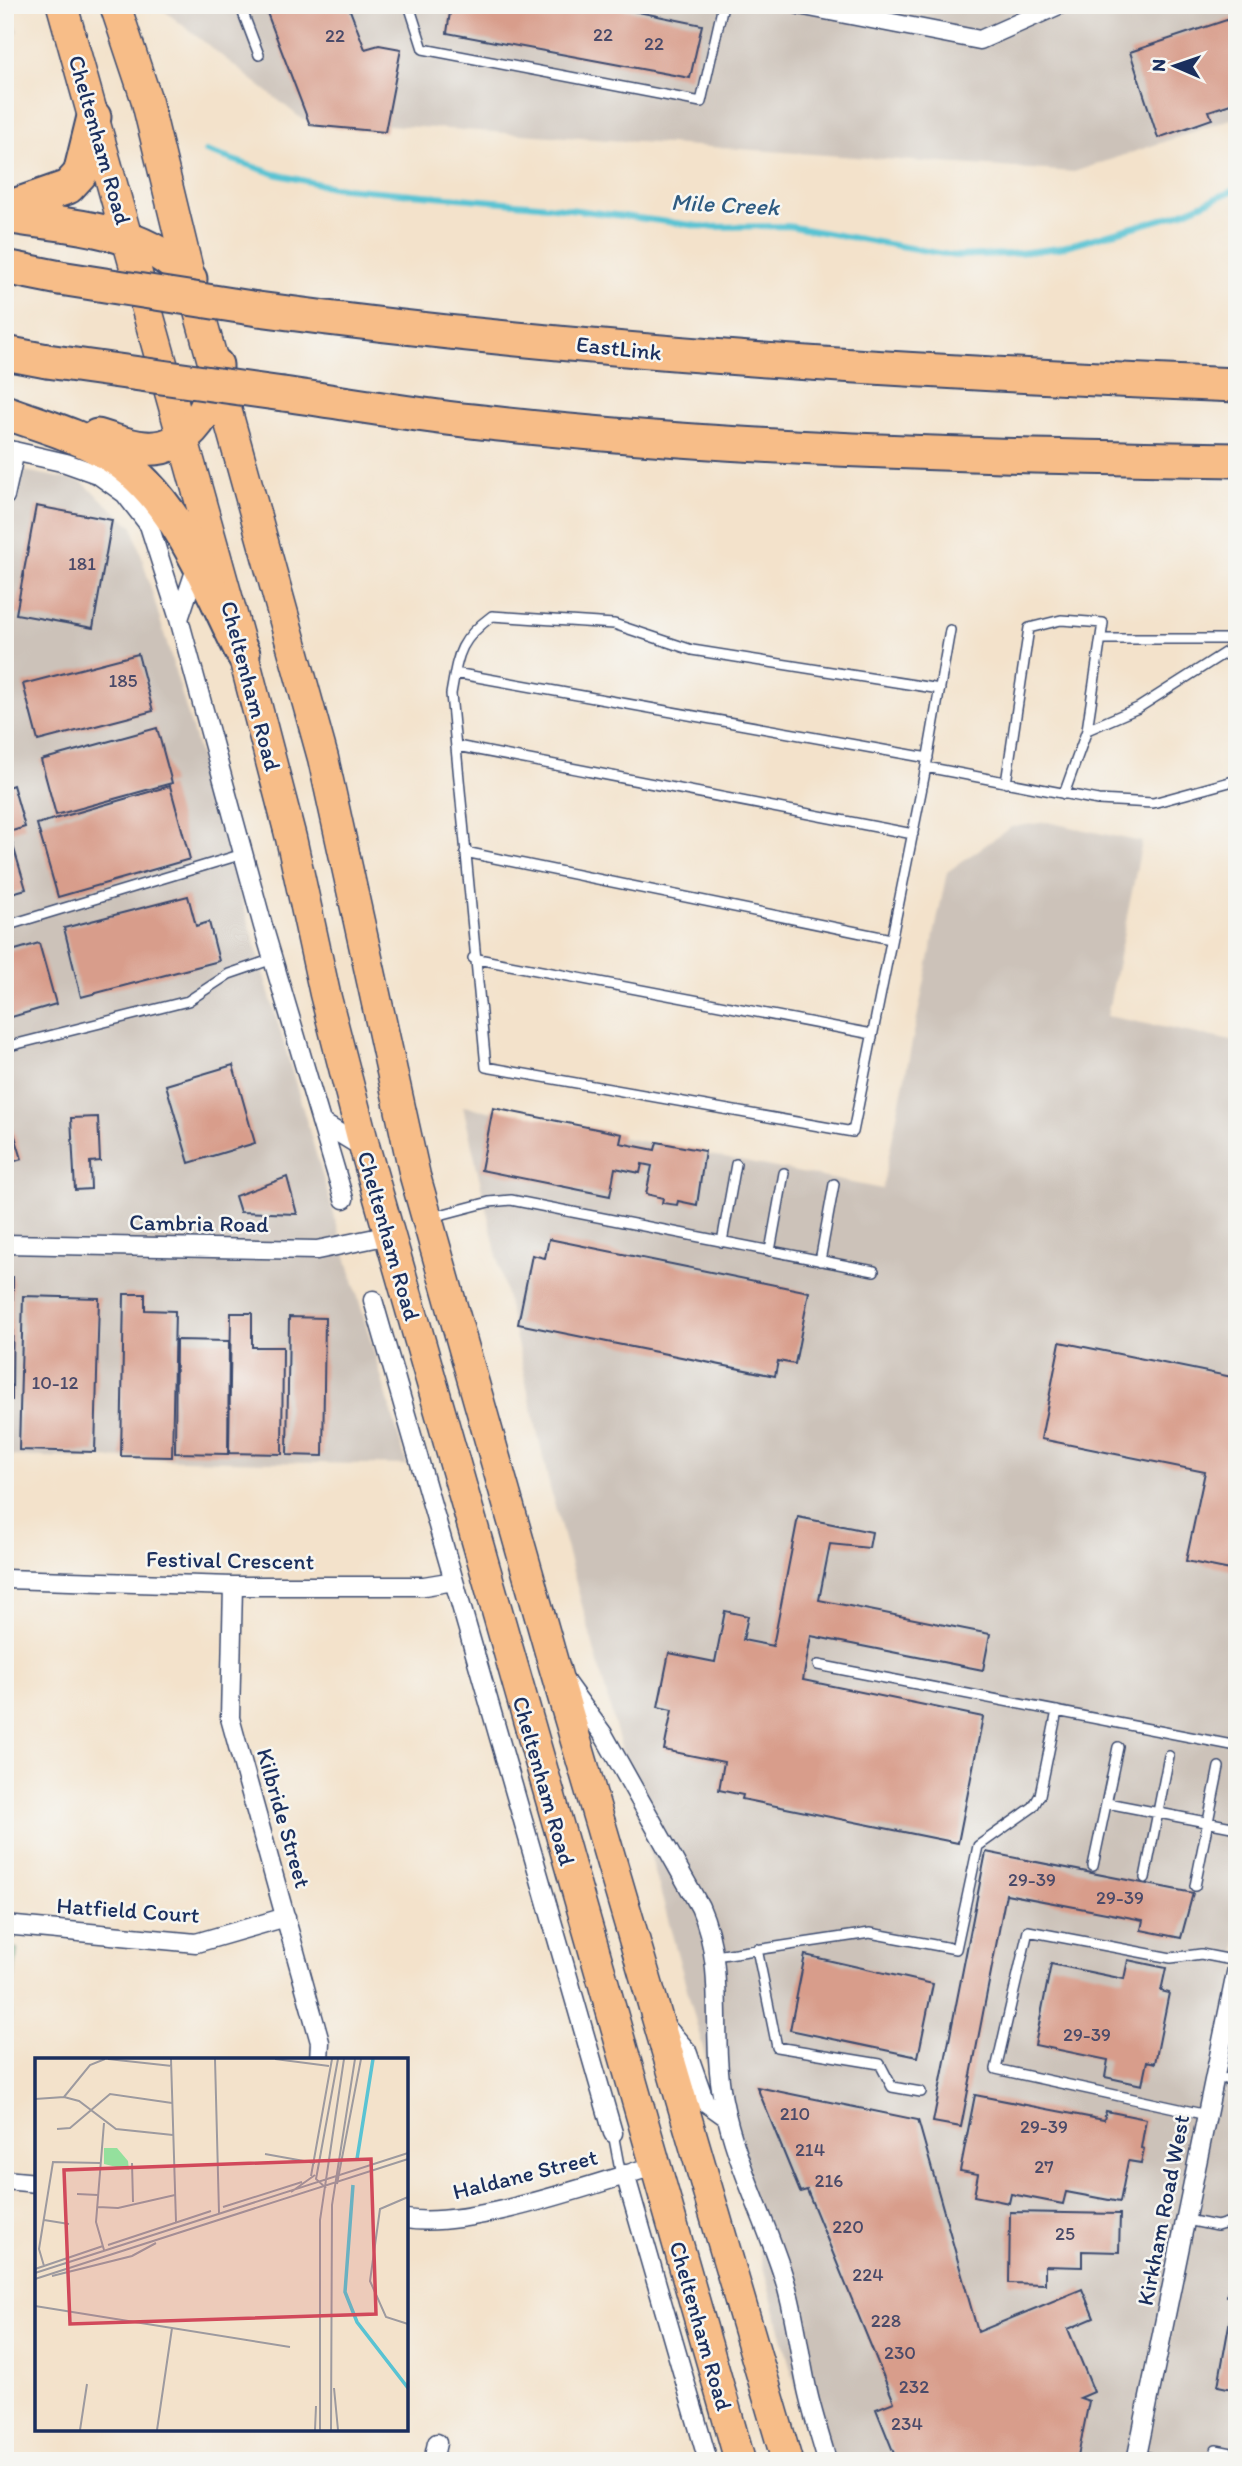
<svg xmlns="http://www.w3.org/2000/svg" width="1242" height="2466" viewBox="0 0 1242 2466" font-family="Itim,sans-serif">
  <rect width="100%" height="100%" fill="#f6f6f2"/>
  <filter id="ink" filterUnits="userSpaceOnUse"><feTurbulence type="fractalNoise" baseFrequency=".0143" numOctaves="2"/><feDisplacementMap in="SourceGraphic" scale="14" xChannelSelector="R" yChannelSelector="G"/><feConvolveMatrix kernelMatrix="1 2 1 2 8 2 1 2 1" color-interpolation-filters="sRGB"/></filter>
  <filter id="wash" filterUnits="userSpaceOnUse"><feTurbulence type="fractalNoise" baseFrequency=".00686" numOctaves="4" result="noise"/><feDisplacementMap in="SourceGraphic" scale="28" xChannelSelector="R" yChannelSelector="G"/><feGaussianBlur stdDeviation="1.57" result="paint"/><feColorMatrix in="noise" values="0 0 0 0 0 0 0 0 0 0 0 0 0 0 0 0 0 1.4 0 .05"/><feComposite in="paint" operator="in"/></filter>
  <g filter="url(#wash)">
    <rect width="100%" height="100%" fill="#f3e2cb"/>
    <path fill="#ccc2b9" d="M5,5H10L18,32L5,30Z
      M157,5H1237V117L1074,172L302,119Z
      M5,467L82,482L133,527L407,1465L5,1456Z
      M1047,822L1142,842L1107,1016L1237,1042V2461H816L550,1488L463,1106L882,1189L947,872L1011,827Z"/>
    <path fill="#94e09d" stroke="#58887e" stroke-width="2" d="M5,1948L17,1949L7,2049H5Z"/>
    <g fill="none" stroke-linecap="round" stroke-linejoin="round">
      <path stroke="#59c3d3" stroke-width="6" d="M206,151L275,174L332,187L539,205L706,227L788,226L955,256L1010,254L1059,248L1176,215L1237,189"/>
    </g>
    <g id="blocks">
      <path fill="#d89d8b" d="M264,5H348L365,49L379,45L401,49L385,132L310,125Z
        M451,5H604L702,25L690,78L447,33Z
        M1231,5H1237V102L1209,111L1212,119L1158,138L1130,52L1236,17Z
        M36,506L112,520L93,628L16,614Z
        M138,654L153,711L38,741L23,684Z
        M157,728L172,783L56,815L41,760Z
        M13,785L25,827L9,832L26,889L5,895V788Z
        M170,786L190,859L58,897L37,824Z
        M188,896L196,926L209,922L219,961L81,997L64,928Z
        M39,943L56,1004L5,1019V953Z
        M233,1065L255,1143L189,1163L166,1085Z
        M5,1103L22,1159L5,1164Z
        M493,1108L622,1134L620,1143L655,1150L657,1142L705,1151L697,1205L678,1201L677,1205L662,1203L663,1198L646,1194L652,1166L642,1164L640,1173L615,1168L610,1196L481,1170Z
        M98,1117L100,1161L90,1162L91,1189L75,1190L71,1118Z
        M287,1177L297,1214L240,1212L235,1196Z
        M549,1239L809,1292L795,1364L778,1361L775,1376L518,1324L532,1255L545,1258Z
        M5,1277H13L12,1400H5Z
        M124,1294H145V1310L175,1311L172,1457L121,1456Z
        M23,1296L99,1298L95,1452L19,1450Z
        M231,1313H252V1347H283L282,1454L229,1453Z
        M289,1317L325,1318L323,1456L287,1455Z
        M176,1340L229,1341L228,1454L175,1453Z
        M1060,1342L1237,1378L1235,1571L1186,1561L1205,1472L1041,1439Z
        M798,1517L872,1532L869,1548L830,1544L819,1600L990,1634L983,1670L811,1636L803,1680L983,1717L958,1843L742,1799L743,1795L719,1790L724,1762L664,1750L672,1710L658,1707L669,1653L715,1662L725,1611L748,1616L743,1640L773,1646Z
        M986,1852L1193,1893L1181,1938L1141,1930L1143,1920L1006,1894L961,2127L933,2122Z
        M805,1955L933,1984L918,2057L790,2030Z
        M1128,1960L1166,1968L1161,1991L1169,1993L1155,2063L1147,2061L1142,2085L1105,2077L1108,2060L1035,2045L1051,1964L1124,1979Z
        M757,2087L918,2120L978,2332L1082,2289L1094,2318L1068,2329L1094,2392L1080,2398L1089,2401L1077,2461H897L876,2409L894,2402L807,2190L800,2192Z
        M975,2095L1104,2120L1106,2111L1146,2119L1141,2148L1144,2149L1141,2163L1128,2161L1120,2202L1066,2192L1063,2204L1011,2194L1009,2203L974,2196L978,2174L960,2171Z
        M1010,2212L1120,2214L1119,2252L1082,2251V2267L1045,2266V2284L1009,2283Z
        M1235,2250H1237V2390L1218,2386L1234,2297L1227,2296Z"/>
    </g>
  </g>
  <g filter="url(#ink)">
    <use href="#blocks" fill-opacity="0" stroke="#3b4a6e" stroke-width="2"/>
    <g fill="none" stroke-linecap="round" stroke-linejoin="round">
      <g stroke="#3b4a6e" stroke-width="12">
        <path id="service" d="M240,5L259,55
          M409,5L423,49L701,102L723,5
          M1101,639H1237
          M455,673L928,758
          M940,689L692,650L614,624L492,616C458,641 458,655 451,694L486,1067L853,1132L926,767L950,630
          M1087,730L1138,708L1237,645
          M457,746L913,834
          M926,767L1098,800L1153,803L1237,780
          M1006,783L1029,628L1061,620L1103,623L1087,730L1064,794
          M465,852L891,939
          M5,926L243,854
          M473,958L872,1034
          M5,1047L188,1001L229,974L273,959
          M432,1217L489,1202L511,1200L874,1271
          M722,1242L736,1164
          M770,1251L784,1173
          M820,1261L834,1184
          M818,1665L1237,1746
          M1107,1803L1237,1828
          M1093,1866L1118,1747
          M1145,1878L1169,1756
          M1195,1886L1219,1767
          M757,1949L777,2047L880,2064L892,2087L921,2092
          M715,1956L870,1933L956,1949L978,1846L1033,1807L1040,1795L1057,1711
          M1215,2077L1237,2081
          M1207,2115L996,2069L1028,1931L1171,1958L1201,1954L1237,1961
          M613,2133L621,2176
          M1187,2220L1217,2226L1237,2220
          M1137,2455L1166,2461
          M1214,2461L1216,2450L1237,2454"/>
      </g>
      <g stroke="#3b4a6e" stroke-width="21">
        <path id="minor" d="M799,5L980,40L1059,5
          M5,449L66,463L97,474L125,494L149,525L179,619L263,926L344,1199
          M5,496L15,451
          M179,619L197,565
          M321,1122L365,1149
          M5,1244L317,1250L390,1235
          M373,1300L613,2133
          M5,1579L233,1586H424L454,1581
          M233,1586L230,1718L320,2042L319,2060
          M566,1683L603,1734L700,1907C727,1967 710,2035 723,2100C735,2162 764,2216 783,2275C795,2311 798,2347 806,2384C811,2410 820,2435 827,2461
          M5,1925L196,1943L286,1917
          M661,2021L687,2051L705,2102L726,2117
          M625,2174L708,2461
          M5,2180L37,2183
          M406,2219C469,2229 590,2185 654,2166
          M433,2461L437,2443
          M1136,2461L1237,1968"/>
      </g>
      <g stroke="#3b4a6e" stroke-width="33">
        <path id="primary" d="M62,5L243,654L291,838L325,994L365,1149L740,2461
          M115,5L146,98L190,279L323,758L415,1176L554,1666L787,2461"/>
      </g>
      <g stroke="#3b4a6e" stroke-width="37">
        <path id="motorway" d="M5,209L68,187L80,174L94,117
          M5,216C71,227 143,227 190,279
          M5,267L60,278
          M258,309C582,353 910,372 1237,385
          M5,353L47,361
          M283,394C346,403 409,414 472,421C726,450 982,456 1237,460
          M5,412C40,425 79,435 110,455C178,497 208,586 243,654
          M97,436C112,440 129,447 145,448C189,452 217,403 216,365"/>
      </g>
      <use href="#service" stroke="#fff" stroke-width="9"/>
      <use href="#minor" stroke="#fff" stroke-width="18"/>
      <use href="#primary" stroke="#f7bd88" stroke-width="30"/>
      <use href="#motorway" stroke="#f7bd88" stroke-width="33"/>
      <g stroke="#3b4a6e" stroke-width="37" stroke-linecap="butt">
        <path id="motorway-bridge" d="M60,278L258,309
          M47,361L283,394"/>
      </g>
      <use href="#motorway-bridge" stroke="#f7bd88" stroke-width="33"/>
    </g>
  </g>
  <g text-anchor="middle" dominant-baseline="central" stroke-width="5" stroke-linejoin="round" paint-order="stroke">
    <g font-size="19" fill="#4a4a69">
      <text x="603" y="34">22</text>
      <text x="335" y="35">22</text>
      <text x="654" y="43">22</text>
      <text x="82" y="563">181</text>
      <text x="123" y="680">185</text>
      <text x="55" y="1382">10-12</text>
      <text x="1032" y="1879">29-39</text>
      <text x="1120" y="1897">29-39</text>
      <text x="1087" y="2034">29-39</text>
      <text x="795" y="2113">210</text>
      <text x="1044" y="2126">29-39</text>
      <text x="810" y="2149">214</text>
      <text x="1044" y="2166">27</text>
      <text x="829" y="2180">216</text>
      <text x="848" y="2226">220</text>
      <text x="1065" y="2233">25</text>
      <text x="868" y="2274">224</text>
      <text x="886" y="2320">228</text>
      <text x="900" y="2352">230</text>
      <text x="914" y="2386">232</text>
      <text x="907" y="2423">234</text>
    </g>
    <g font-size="23" fill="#1b2f5e" stroke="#f6f6f2">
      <text transform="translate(100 140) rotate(74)">Cheltenham Road</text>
      <text transform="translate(619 348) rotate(6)">EastLink</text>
      <text transform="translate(251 686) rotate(75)">Cheltenham Road</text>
      <text transform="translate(199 1223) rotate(1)">Cambria Road</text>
      <text transform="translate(389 1236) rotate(74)">Cheltenham Road</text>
      <text transform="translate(230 1560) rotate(1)">Festival Crescent</text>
      <text transform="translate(544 1781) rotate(74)">Cheltenham Road</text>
      <text transform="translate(284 1818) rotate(74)">Kilbride Street</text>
      <text transform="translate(128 1910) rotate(4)">Hatfield Court</text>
      <text transform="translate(525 2174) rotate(-14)">Haldane Street</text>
      <text transform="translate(1163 2210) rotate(-79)">Kirkham Road West</text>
      <text transform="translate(701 2326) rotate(74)">Cheltenham Road</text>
    </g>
    <g font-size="24" font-style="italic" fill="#2e5b81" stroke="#f6f6f2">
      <text transform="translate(725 204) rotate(3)">Mile Creek</text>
    </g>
  </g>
  <g transform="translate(35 2058)">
    <rect width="373" height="373" fill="#f3e2cb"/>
    <path d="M69,90H82L93,103L94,112L69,106Z" fill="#94e09d"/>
    <path fill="none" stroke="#59c3d3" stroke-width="3.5" d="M322,101L338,1M318,127L310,234L322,264L373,330"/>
    <path fill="none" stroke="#9d9a9f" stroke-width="2" d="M73,1L137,8M136,1L141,164M180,1L184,155M240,1L294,8M29,39L44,43L81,71L138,77M0,41L29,39L55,7L70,1M22,71L35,70L75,36L137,45M230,96L280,105M97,105L98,144M276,118L297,1M302,126L326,1M291,130L281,121L303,1M256,134L280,117M42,136L63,137M373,139L345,151L335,223L351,259L373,266M63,149L83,150L140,137M188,149L267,124M9,162L34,166M73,187L176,153M69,192L61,164L69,65M9,208L4,191L18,104L65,105M0,211L68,188M0,215L373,95M17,218L97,198L121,185M0,221L373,101M0,248L255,289M299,330L303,372M45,372L52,326M122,372L137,270M280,372L281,348M285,372V162L309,1M296,372L297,147L320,1"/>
    <path fill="#d1495b" fill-opacity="0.15" stroke="#d1495b" stroke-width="3.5" d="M336,101L341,256L35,266L29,112Z"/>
    <rect width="373" height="373" fill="none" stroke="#1b2f5e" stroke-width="3.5"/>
  </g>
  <rect width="1242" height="2466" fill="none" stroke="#f6f6f2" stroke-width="28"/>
  <g transform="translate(1175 66) rotate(272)" stroke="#f6f6f2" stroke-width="5" paint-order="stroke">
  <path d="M0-5L12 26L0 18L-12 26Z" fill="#1b2f5e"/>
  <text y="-10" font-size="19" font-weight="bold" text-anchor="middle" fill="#1b2f5e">N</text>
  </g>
</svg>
